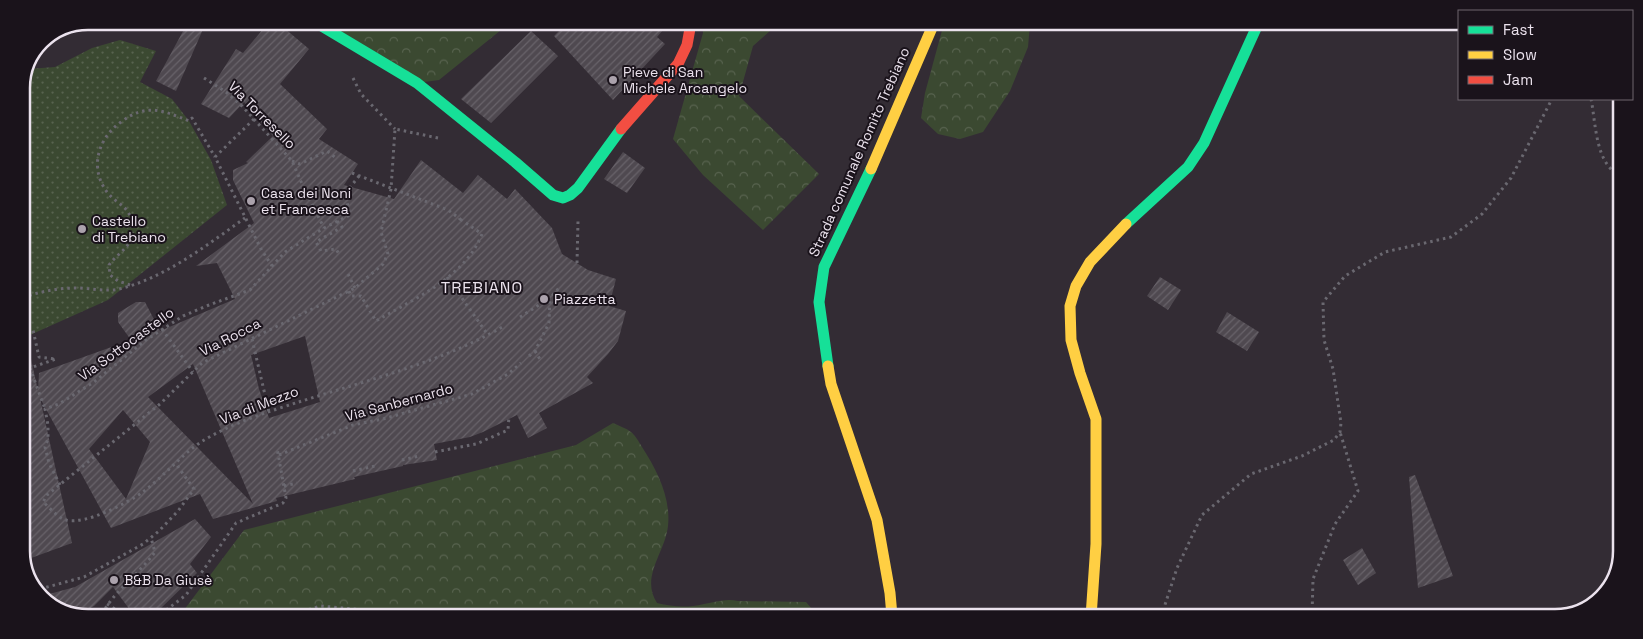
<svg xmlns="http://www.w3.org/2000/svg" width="1643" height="639" viewBox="0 0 1643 639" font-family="'Space Grotesk',sans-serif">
  <defs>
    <pattern id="grass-dots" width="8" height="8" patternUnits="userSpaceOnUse" patternTransform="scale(1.25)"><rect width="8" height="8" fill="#3b4931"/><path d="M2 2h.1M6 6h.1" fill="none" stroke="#58634f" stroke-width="1.8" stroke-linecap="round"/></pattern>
    <pattern id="forest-crowns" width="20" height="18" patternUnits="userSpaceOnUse" patternTransform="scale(1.25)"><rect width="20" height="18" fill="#3b4931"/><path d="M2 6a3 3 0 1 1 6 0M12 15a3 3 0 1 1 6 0" fill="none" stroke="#58634f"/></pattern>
    <pattern id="building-hatch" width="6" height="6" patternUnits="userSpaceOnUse" patternTransform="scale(1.25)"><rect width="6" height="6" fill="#4f4950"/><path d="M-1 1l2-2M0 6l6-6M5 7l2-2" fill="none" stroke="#68636a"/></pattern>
  </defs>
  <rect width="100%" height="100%" fill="#332c34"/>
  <path fill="url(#grass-dots)" d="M120,40L156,51L140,82L172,99L189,121L211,160L227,205L108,300L21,339V84L28,69L55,67L92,48Z"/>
  <path fill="url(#forest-crowns)" d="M315,22H511L439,80L417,83Z
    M702,23H779L753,46L739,96L819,174L763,230L703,175L673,139L703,33Z
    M944,23L1030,24L1028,47L1010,91L983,132L960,139L938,134L921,118L925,93Z
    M613,423C619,426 626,428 631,432C635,435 639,442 642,447C657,470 671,498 668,526C665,553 640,577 657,603C673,607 687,608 704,604C716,602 726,598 738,601L806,602L812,609L811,616L181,614L244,530L576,445Z"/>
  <path fill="url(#building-hatch)" fill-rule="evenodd" d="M188,22H192L204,27L176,91L156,81Z
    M269,22H277L309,49L280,84L327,129L319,139L358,164L344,185L394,199L421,160L463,193L478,175L507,199L515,189L552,228L562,254L588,270L616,279L609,306L626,311L618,341L608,354L587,377L593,383L539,413L547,428L528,438L517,415L483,432L470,437L434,444L437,460L403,465V466L354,477L355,479L276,498L277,501L213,519L200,494L111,528L40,398L72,543L23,561L21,556V360L31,359L38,391L39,373L131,340L118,322V313L136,302H145L160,331L235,299L217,263L196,266L254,223L233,180V170L248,163L246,162L273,136L244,102L229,118L201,104L236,49L243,53ZM305,336L320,402L269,418L259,389L251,355ZM193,364L253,504L148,397ZM123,410L150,442L126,499L89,449Z
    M568,22L669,23L657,37L665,44L613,100L554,36Z
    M531,31L558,56L491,123L461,99Z
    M623,152L645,168L627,193L604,179Z
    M1160,277L1181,290L1168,310L1147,296Z
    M1227,312L1259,332L1247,351L1216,332Z
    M1415,475L1453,576L1418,588L1409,477Z
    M195,519L211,537L190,564L197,573L159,610L146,613L130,610L113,587L94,606L81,614H66L42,596L75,587Z
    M1362,548L1376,573L1358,585L1343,560Z"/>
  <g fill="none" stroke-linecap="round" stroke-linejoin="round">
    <path stroke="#6a6870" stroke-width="3" stroke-dasharray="2.5 4" stroke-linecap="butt" d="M204,78L226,92L242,106L292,161L303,186L324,228
      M353,78L361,94L395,129
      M1591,99C1596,123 1595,165 1621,176
      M254,119L215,157L261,249L272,266
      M438,138L395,129L391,189L381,232L388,254L383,264L355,288L202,363L160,404L47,495L43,502C49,507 59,519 66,520C86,525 127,503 143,492C163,477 180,456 201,442C229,424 270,411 302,401C371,379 442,362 504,326
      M292,161L300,164L327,151L336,158
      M352,173L448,210L460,219L459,220
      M337,221L342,227L316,242L321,251L336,249L339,254
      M577,263L578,221
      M348,274L355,288
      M447,277L488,335
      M130,285L118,281L110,275L109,265C119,251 133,248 132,228C132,206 118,206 107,192C89,168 98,138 121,122C146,103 162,110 189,121L192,118L215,157
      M349,291L351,296H361L376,321C413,299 465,278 482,234L460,219
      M21,305L27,296C44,291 59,288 76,288C89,288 106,292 119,289C165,278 207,245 245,218
      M520,317L550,298L559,288
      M21,327L33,330L39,357L56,359L30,368L45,409
      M162,329L193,372
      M252,339L269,412
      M535,351L541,361
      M529,356L535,351L549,323L550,298
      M435,452L476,444L508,430L509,416
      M279,455L353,425L383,419L472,394L508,374L521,363
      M402,460L419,456
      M353,471L375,466
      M60,485L49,463L45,447L48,439V425L45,409L59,404L94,382L146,340L183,316L209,305L250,290L285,252L324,228L350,215L345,194L359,176
      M284,486L297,483
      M40,589L84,577L143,544L159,531L178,511L194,489L176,464
      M107,604L123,614
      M102,614C115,590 139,574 155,552L151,538
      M161,614L186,595L236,523L283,503L286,498L277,448
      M290,615L321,606L374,611L385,615
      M1161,617L1177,568L1202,515L1251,474L1302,456L1334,440L1340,432L1341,423L1333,369L1324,340L1323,302L1345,276L1385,252L1451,237L1482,214L1511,178L1552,99
      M1312,617L1313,579L1335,524L1358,491L1340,432"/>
    <path stroke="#16e098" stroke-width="11" d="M315,22L417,83L515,162L553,195L563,198L570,195L578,188L621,129
      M1126,224L1188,167L1204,143L1258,24
      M828,366L819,302L824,267L871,169"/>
    <path stroke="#ffcf43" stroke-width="11" d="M871,169L934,23
      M828,366L831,384L877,520L890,593L892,616
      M1091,617L1096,544V419L1080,373L1071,340L1070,306L1076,286L1090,262L1126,224"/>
    <path stroke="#f24e42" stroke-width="11" d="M621,129L678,64L687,45L691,23"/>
  </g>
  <g fill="#aba2ac" stroke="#1a131b" stroke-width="2">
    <circle cx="613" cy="80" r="5"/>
    <circle cx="251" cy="201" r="5"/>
    <circle cx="82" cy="229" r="5"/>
    <circle cx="544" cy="299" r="5"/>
    <circle cx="114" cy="580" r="5"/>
  </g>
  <g text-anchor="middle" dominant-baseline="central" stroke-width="4" stroke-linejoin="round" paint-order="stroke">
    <g font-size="14" fill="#ebe2ed" stroke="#1a131b" text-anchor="start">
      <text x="623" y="72">Pieve di San<tspan x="623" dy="16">Michele Arcangelo</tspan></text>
      <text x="261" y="193">Casa dei Noni<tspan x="261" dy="16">et Francesca</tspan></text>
      <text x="92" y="221">Castello<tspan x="92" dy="16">di Trebiano</tspan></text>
      <text x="554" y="299">Piazzetta</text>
      <text x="124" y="580">B&amp;B Da Giusè</text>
    </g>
    <g font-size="14" fill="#ebe2ed" stroke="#1a131b">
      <text transform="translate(262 115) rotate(45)">Via Torresello</text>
      <text transform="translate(859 152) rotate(-66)">Strada comunale Romito Trebiano</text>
      <text transform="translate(230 337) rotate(-27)">Via Rocca</text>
      <text transform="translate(126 344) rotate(-36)">Via Sottocastello</text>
      <text transform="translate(399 402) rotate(-15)">Via Sanbernardo</text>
      <text transform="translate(259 405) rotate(-21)">Via di Mezzo</text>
    </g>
    <g font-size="16" letter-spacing="1" fill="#ebe2ed" stroke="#1a131b">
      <text x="482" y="287">TREBIANO</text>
    </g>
  </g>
  <path d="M0 0H1643V639H0ZM88 30H1555A58 58 0 0 1 1613 88V551A58 58 0 0 1 1555 609H88A58 58 0 0 1 30 551V88A58 58 0 0 1 88 30Z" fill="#1a131b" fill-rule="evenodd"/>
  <path fill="none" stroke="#ebe2ed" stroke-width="2.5" d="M88 30H1555A58 58 0 0 1 1613 88V551A58 58 0 0 1 1555 609H88A58 58 0 0 1 30 551V88A58 58 0 0 1 88 30Z"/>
  <rect x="1458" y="10" width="175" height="90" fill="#1a131b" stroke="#6e666f"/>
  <rect x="1468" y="26" width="25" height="8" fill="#16e098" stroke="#6e666f"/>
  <text x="1503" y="35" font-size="15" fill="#ebe2ed">Fast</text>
  <rect x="1468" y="51" width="25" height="8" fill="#ffcf43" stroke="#6e666f"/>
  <text x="1503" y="60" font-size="15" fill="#ebe2ed">Slow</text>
  <rect x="1468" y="76" width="25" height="8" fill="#f24e42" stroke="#6e666f"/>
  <text x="1503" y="85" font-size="15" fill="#ebe2ed">Jam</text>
</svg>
